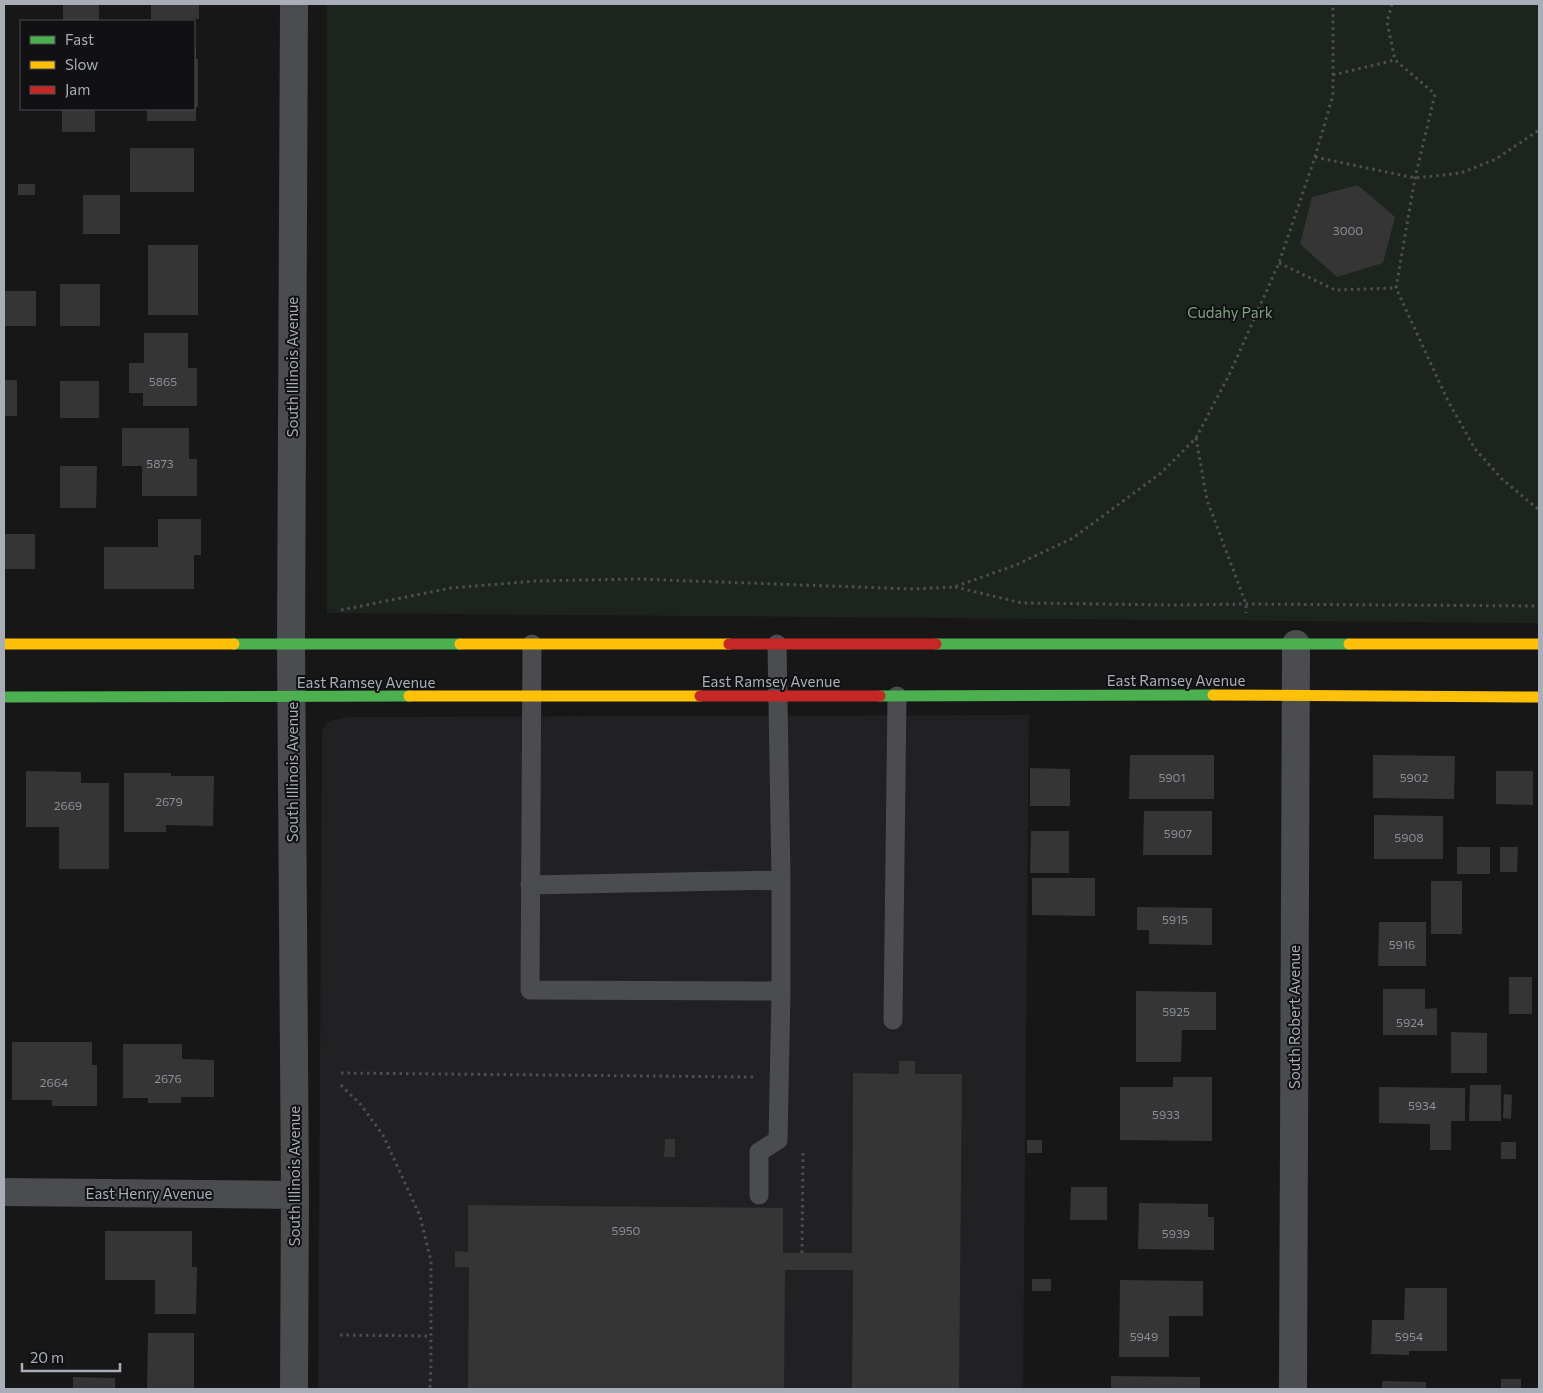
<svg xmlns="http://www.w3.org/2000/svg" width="1543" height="1393" viewBox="0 0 1543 1393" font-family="Commissioner,sans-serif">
  <rect width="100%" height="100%" fill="#171717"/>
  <path fill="#212123" d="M1029,715L1023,1389H318L322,737L323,729L327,723L334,720L349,717Z"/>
  <path fill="#1d241e" d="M327,4H1539V623L327,613Z"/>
  <path fill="#353536" d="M63,4H99V21H63Z
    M151,4H199V19H151Z
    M194,47H196V59H198V107H196V121H147V109H194Z
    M62,109H95V132H62Z
    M130,148H194V192H130Z
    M18,184H35V195H18Z
    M1358,185L1395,217L1383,263L1337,277L1300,244L1312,197Z
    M83,195H120V234H83Z
    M148,245H198V315H148Z
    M60,284H100V326H60Z
    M4,291H36V326H4Z
    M144,333H188V368H197V406H143V393H129V363H144Z
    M4,380H17V416H4Z
    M60,381H99V418H60Z
    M122,428H189V459H197V496H142V466H122Z
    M60,466H97L96,508H60Z
    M158,519H201V555H194V589H104V547H158Z
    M4,534H35V569H4Z
    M1130,755H1214V799H1129Z
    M1373,755L1455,756L1454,799L1373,798Z
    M1030,768L1070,769V806H1030Z
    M26,771L81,772V783H109V869H59V827H26Z
    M1496,771H1533V805L1496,804Z
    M124,773H171V776H214L213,826L166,825V832H124Z
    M1144,811H1212V855H1143Z
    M1374,815L1443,816V859H1374Z
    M1031,831H1069V873H1030Z
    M1457,847H1490V874H1457Z
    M1500,847H1518L1517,872H1500Z
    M1032,878H1095V916L1032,915Z
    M1431,881H1462V934H1431Z
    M1137,907L1212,908V945L1149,944V930H1137Z
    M1379,922H1426V966H1378Z
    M1509,977H1532V1014H1509Z
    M1383,989H1425V1009L1437,1008V1035H1383Z
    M1136,991L1216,992V1030H1182L1181,1062H1136Z
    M1451,1032L1487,1033V1073H1451Z
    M12,1042H92V1065H97V1106H52V1100H12Z
    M123,1044H182V1059L214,1060V1097H181V1103H148V1098H123Z
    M899,1061H915V1074H962L959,1389H852L853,1270H785L784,1389H468L469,1267H455V1251L468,1252V1205L783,1208V1253H852L853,1073L899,1074Z
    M1173,1077H1212V1141L1120,1140V1087H1173Z
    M1470,1085H1501V1121H1469Z
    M1379,1087L1465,1088V1121H1451V1150H1430V1124L1379,1123Z
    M1504,1094L1512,1095L1511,1119L1503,1118Z
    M665,1139H675V1157H664Z
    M1027,1140H1042V1153H1027Z
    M1501,1142H1516V1159H1501Z
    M1071,1187H1107V1220H1070Z
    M1139,1203L1208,1204V1217H1214V1250L1138,1249Z
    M105,1231H192V1267H197L196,1314H155V1280H105Z
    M1032,1279H1051V1291H1032Z
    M1120,1280L1203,1281V1316H1169V1357H1119Z
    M1405,1288H1447V1351H1409V1355L1371,1354L1372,1320H1404Z
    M148,1333H194V1389H147Z
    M1111,1376L1200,1377V1389H1111Z
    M73,1377L115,1378V1389H73Z
    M1501,1379H1521V1389H1501Z
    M1382,1381L1426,1382V1389H1382Z"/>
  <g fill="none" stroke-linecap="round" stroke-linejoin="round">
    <path stroke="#4d4e52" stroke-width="3" stroke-dasharray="2.5 4" stroke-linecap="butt" d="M1392,4L1387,22L1395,60L1435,94L1415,178L1396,288L1448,401L1475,449L1502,479L1539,510
      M1333,75L1395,60
      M1315,157L1415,178L1461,173L1496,159L1539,130
      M1279,263L1335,290L1396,288
      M1196,438L1207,500L1246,604V613
      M955,587L1022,603L1176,605L1246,604L1539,606
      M341,610L451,588L536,581L637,579L914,589L954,587L1016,565L1073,538L1161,473L1196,438L1230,373L1279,263L1315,157L1333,95V4
      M341,1073L753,1077
      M341,1085L361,1105L383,1135L420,1216L431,1261V1366L430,1389
      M802,1253L803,1149
      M340,1335L430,1336"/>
    <path stroke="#4b4c50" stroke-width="19" d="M532,644L530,990L781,991V880L777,644
      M530,885L781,880
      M893,1020L897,696
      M759,1195V1152L778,1140L781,991"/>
    <path stroke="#4b4c50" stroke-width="28" d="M4,1192L295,1195
      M294,1389L295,1195L291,644L294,4
      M1293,1389L1296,644"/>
    <path stroke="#4caf50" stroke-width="11" d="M234,644H460
      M936,644H1349
      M880,696L1213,695
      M4,697L409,696"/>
    <path stroke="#ffc107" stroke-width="11" d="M4,644H234
      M460,644H729
      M1349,644H1539
      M1213,695L1539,697
      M409,696H700"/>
    <path stroke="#c62828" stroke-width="11" d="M729,644H936
      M700,696H880"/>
  </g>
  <g text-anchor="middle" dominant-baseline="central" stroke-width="4" stroke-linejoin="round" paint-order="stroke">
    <g font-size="12" fill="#8b8f98">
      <text x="1348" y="230">3000</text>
      <text x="163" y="381">5865</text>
      <text x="160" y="463">5873</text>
      <text x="1172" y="777">5901</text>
      <text x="1414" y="777">5902</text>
      <text x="169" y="801">2679</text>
      <text x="68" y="805">2669</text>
      <text x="1178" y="833">5907</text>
      <text x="1409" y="837">5908</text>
      <text x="1175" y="919">5915</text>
      <text x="1402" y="944">5916</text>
      <text x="1176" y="1011">5925</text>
      <text x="1410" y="1022">5924</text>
      <text x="168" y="1078">2676</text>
      <text x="54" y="1082">2664</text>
      <text x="1422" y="1105">5934</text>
      <text x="1166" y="1114">5933</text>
      <text x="626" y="1230">5950</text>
      <text x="1176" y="1233">5939</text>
      <text x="1144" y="1336">5949</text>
      <text x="1409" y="1336">5954</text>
    </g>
    <g font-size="15" fill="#7fa381" stroke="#111113">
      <text x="1230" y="312">Cudahy Park</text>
    </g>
    <g font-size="15" fill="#a8adb8" stroke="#111113">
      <text transform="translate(292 367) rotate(-90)">South Illinois Avenue</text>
      <text x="1176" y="680">East Ramsey Avenue</text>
      <text x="771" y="681">East Ramsey Avenue</text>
      <text x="366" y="682">East Ramsey Avenue</text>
      <text transform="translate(292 772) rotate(-90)">South Illinois Avenue</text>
      <text transform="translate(1294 1017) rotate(-90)">South Robert Avenue</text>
      <text transform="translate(294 1176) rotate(-90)">South Illinois Avenue</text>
      <text x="149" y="1193">East Henry Avenue</text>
    </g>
  </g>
  <rect width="1543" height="1393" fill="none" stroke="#a8adb8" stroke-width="10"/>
  <rect x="20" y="20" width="175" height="90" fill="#111113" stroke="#4d4f55"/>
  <rect x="30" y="36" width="25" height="8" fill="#4caf50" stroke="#4d4f55"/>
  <text x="65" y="45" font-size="15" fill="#a8adb8">Fast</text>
  <rect x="30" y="61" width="25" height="8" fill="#ffc107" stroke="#4d4f55"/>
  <text x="65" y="70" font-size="15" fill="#a8adb8">Slow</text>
  <rect x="30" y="86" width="25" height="8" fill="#c62828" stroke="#4d4f55"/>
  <text x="65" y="95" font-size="15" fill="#a8adb8">Jam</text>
  <path d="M22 1363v8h98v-8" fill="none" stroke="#a8adb8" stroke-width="2.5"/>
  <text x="30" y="1363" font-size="15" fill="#a8adb8" stroke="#111113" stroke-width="4" paint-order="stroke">20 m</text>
</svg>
